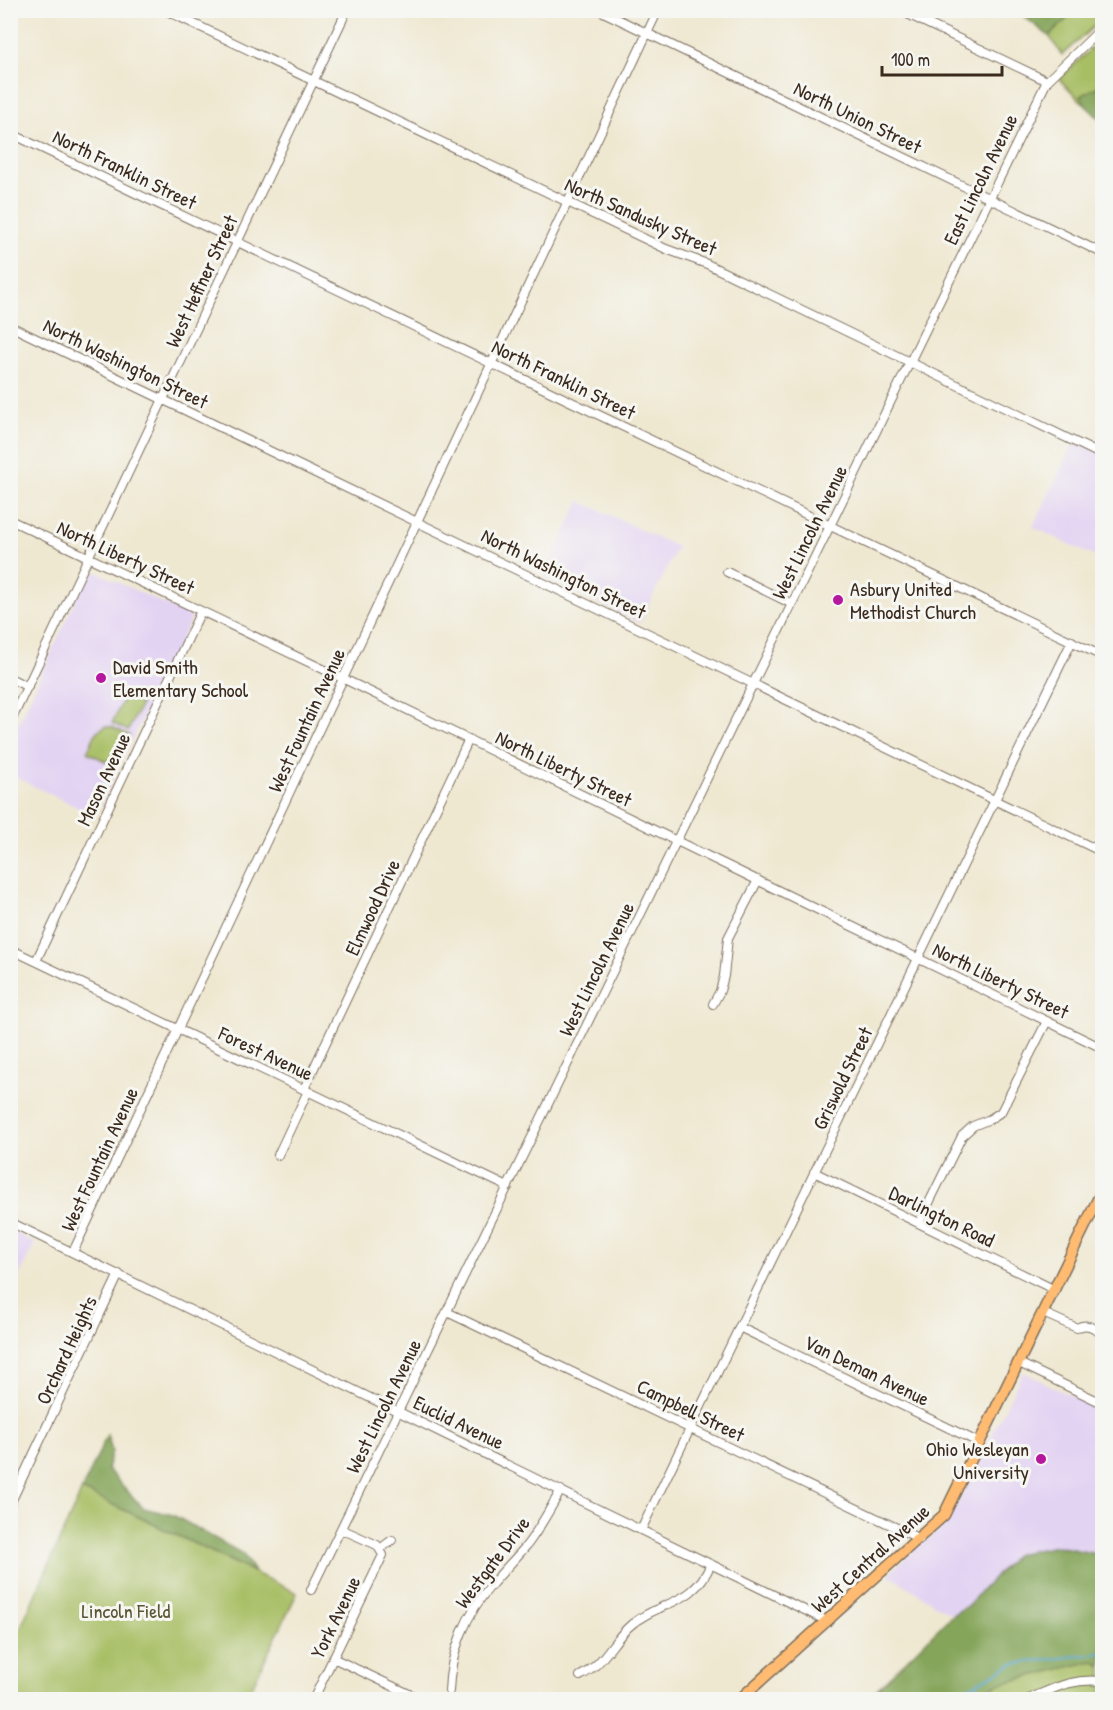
<svg xmlns="http://www.w3.org/2000/svg" width="1113" height="1710" viewBox="0 0 1113 1710" font-family="'Patrick Hand',sans-serif">
  <rect width="100%" height="100%" fill="#f6f6f2"/>
  <filter id="ink" filterUnits="userSpaceOnUse"><feTurbulence type="fractalNoise" baseFrequency=".0167" numOctaves="2"/><feDisplacementMap in="SourceGraphic" scale="12" xChannelSelector="R" yChannelSelector="G"/><feConvolveMatrix kernelMatrix="1 2 1 2 8 2 1 2 1" color-interpolation-filters="sRGB"/></filter>
  <filter id="wash" filterUnits="userSpaceOnUse"><feTurbulence type="fractalNoise" baseFrequency=".008" numOctaves="4" result="noise"/><feDisplacementMap in="SourceGraphic" scale="24" xChannelSelector="R" yChannelSelector="G"/><feGaussianBlur stdDeviation="1.35" result="paint"/><feColorMatrix in="noise" values="0 0 0 0 0 0 0 0 0 0 0 0 0 0 0 0 0 1.4 0 .05"/><feComposite in="paint" operator="in"/></filter>
  <g filter="url(#wash)">
    <rect width="100%" height="100%" fill="#efe8d1"/>
    <path fill="#e3d3f3" d="M1076,438L1102,450V560L1033,527Z
      M580,501L677,547L640,623L544,577Z
      M90,569L192,617L95,816L11,775V739Z
      M11,1231L35,1243L11,1293Z
      M1023,1372L1102,1411V1555L1057,1546L1016,1554L967,1606L952,1615L888,1574L936,1531L956,1507Z"/>
    <path fill="#a7be64" stroke="#717441" stroke-width="1.5" d="M1075,11H1102V19L1062,55L1049,36Z
      M1102,38V93L1097,87L1082,96L1086,106L1059,79Z
      M125,696L141,704L128,731L112,723Z
      M106,726L112,727L129,735L121,752L118,751L111,764L87,752L97,731Z
      M82,1490L297,1593L246,1699L11,1700V1649Z
      M1093,1661L1102,1666V1699L967,1700L998,1684Z"/>
    <path fill="#85a55a" stroke="#60683c" stroke-width="1.5" d="M1017,11H1075L1049,36Z
      M1097,87L1102,93V121L1086,106L1081,96Z
      M107,1435L112,1451L107,1469L143,1508L173,1515L243,1554L254,1572L82,1490Z
      M1057,1546L1102,1555V1666L1093,1661L998,1684L967,1699H867L952,1615L967,1606L1016,1554Z"/>
    <g fill="none" stroke-linecap="round" stroke-linejoin="round">
      <path stroke="#54a7cf" stroke-width="2" d="M944,1700L1013,1664L1102,1653"/>
    </g>
  </g>
  <g filter="url(#ink)">
    <g fill="none" stroke-linecap="round" stroke-linejoin="round">
      <g stroke="#7a6c5d" stroke-width="10">
        <path id="minor" d="M165,10L666,249L707,264L1102,455
          M599,10L1102,253
          M899,10L1047,81
          M10,11L11,10
          M10,133L1102,656
          M10,326L1102,852
          M10,520L344,679L1102,1048
          M727,572L792,604
          M10,678L28,687
          M10,723L347,10
          M10,949L508,1187
          M36,961L201,611
          M713,1004L720,991L724,976L728,938L758,880
          M304,1089L469,739
          M278,1155L308,1091
          M814,1172L1055,1290
          M10,1222L827,1621
          M919,1223L962,1136L973,1126L990,1119L1001,1112L1047,1021
          M73,1252L658,10
          M447,1312L920,1539
          M1043,1313L1077,1328C1087,1322 1096,1328 1102,1336
          M739,1327L980,1443
          M1019,1363L1102,1403
          M10,1504L119,1274
          M641,1530L1072,641
          M380,1549L392,1540
          M311,1590L1047,81L1102,28
          M333,1658L422,1700
          M580,1676C605,1664 612,1640 632,1624C663,1599 692,1607 711,1564
          M449,1691C450,1652 467,1612 493,1583C504,1570 516,1558 527,1545C540,1528 550,1509 561,1490
          M313,1700L383,1555L377,1545L341,1529
          M1026,1700C1055,1688 1071,1678 1102,1681"/>
      </g>
      <g stroke="#7a6c5d" stroke-width="13">
        <path id="major" d="M739,1700L944,1515L1102,1191"/>
      </g>
      <use href="#minor" stroke="#fff" stroke-width="8"/>
      <use href="#major" stroke="#febb71" stroke-width="10"/>
    </g>
  </g>
  <g fill="#b5179e" stroke="#f6f6f2" stroke-width="2">
    <circle cx="838" cy="600" r="6"/>
    <circle cx="101" cy="678" r="6"/>
    <circle cx="1041" cy="1459" r="6"/>
  </g>
  <g text-anchor="middle" dominant-baseline="central" stroke-width="6" stroke-linejoin="round" paint-order="stroke">
    <g font-size="20" fill="#3b2a1e" stroke="#f6f6f2">
      <text transform="translate(858 117) rotate(26)">North Union Street</text>
      <text transform="translate(125 169) rotate(26)">North Franklin Street</text>
      <text transform="translate(980 179) rotate(-64)">East Lincoln Avenue</text>
      <text transform="translate(641 216) rotate(24)">North Sandusky Street</text>
      <text transform="translate(201 281) rotate(-65)">West Heffner Street</text>
      <text transform="translate(126 363) rotate(26)">North Washington Street</text>
      <text transform="translate(564 379) rotate(26)">North Franklin Street</text>
      <text transform="translate(809 532) rotate(-64)">West Lincoln Avenue</text>
      <text transform="translate(126 557) rotate(25)">North Liberty Street</text>
      <text transform="translate(564 573) rotate(26)">North Washington Street</text>
      <text transform="translate(306 720) rotate(-65)">West Fountain Avenue</text>
      <text transform="translate(564 768) rotate(26)">North Liberty Street</text>
      <text transform="translate(103 779) rotate(-65)">Mason Avenue</text>
      <text transform="translate(372 907) rotate(-65)">Elmwood Drive</text>
      <text transform="translate(596 969) rotate(-64)">West Lincoln Avenue</text>
      <text transform="translate(1001 980) rotate(26)">North Liberty Street</text>
      <text transform="translate(266 1053) rotate(25)">Forest Avenue</text>
      <text transform="translate(842 1078) rotate(-64)">Griswold Street</text>
      <text transform="translate(99 1159) rotate(-65)">West Fountain Avenue</text>
      <text transform="translate(942 1216) rotate(26)">Darlington Road</text>
      <text transform="translate(66 1350) rotate(-65)">Orchard Heights</text>
      <text transform="translate(867 1370) rotate(26)">Van Deman Avenue</text>
      <text transform="translate(383 1406) rotate(-64)">West Lincoln Avenue</text>
      <text transform="translate(691 1410) rotate(26)">Campbell Street</text>
      <text transform="translate(459 1422) rotate(26)">Euclid Avenue</text>
      <text transform="translate(870 1558) rotate(-42)">West Central Avenue</text>
      <text transform="translate(492 1562) rotate(-53)">Westgate Drive</text>
      <text transform="translate(335 1617) rotate(-64)">York Avenue</text>
    </g>
    <g font-size="20" fill="#3b2a1e" stroke="#f6f6f2" text-anchor="start">
      <text x="850" y="588">Asbury United<tspan x="850" dy="23">Methodist Church</tspan></text>
      <text x="113" y="666">David Smith<tspan x="113" dy="23">Elementary School</tspan></text>
      <text x="1029" y="1448" text-anchor="end">Ohio Wesleyan<tspan x="1029" dy="23">University</tspan></text>
    </g>
    <g font-size="20" fill="#5b5633" stroke="#f6f6f2">
      <text x="126" y="1610">Lincoln Field</text>
    </g>
  </g>
  <rect width="1113" height="1710" fill="none" stroke="#f6f6f2" stroke-width="36"/>
  <path d="M882 66v9h120v-9" fill="none" stroke="#3b2a1e" stroke-width="3"/>
  <text x="891" y="66" font-size="18" fill="#3b2a1e" stroke="#f6f6f2" stroke-width="4.5" paint-order="stroke">100 m</text>
</svg>
